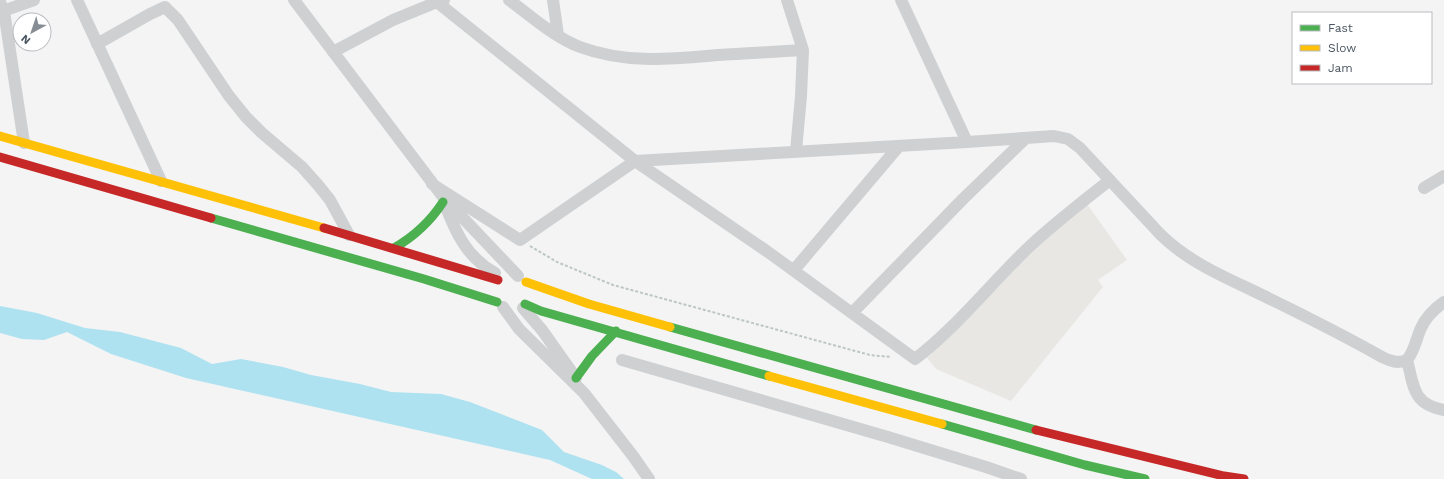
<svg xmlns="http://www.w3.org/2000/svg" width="1444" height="479" viewBox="0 0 1444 479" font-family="'Work Sans',sans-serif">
  <rect width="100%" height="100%" fill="#f4f4f4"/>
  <path fill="#e8e7e3" d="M1087,204L1127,260L1098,280L1103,287L1011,401L936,369L927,358L1018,263Z"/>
  <path fill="#aee2f0" d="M0,306L37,313L85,328L120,332L181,348L212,364L241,359L283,367L311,375L360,384L391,392L441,394L470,402L542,430L564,452L602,465L616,472L624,479H592L550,460L186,378L111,354L67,332L44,340L22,339L0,333Z"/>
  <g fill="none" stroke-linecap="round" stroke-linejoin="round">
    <path stroke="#bcc7c4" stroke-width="2" stroke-dasharray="3 2" stroke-linecap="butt" d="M530,246L557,262L613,285L870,355L891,357"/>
    <path stroke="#ced0d2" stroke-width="12" d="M77,0L161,181
      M294,0L443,197L518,276
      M509,0C531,16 554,37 580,47C626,64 670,59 718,55C746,53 774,52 803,50
      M553,0L558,35
      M787,0L803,50L801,96L796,151
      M901,0L967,142
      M0,2L4,11L24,143
      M437,2L635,161L768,252L915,359C958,326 991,283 1030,246C1056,222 1083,201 1110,180
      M0,12L34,0
      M97,44L150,14L165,7L178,20L229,96L246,117L262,133L302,167L318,185L330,200L349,235
      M333,52L393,20L437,2L444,0
      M432,184L520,240L635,161L967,142L1054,136L1068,139L1080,148L1160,234C1189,263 1227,278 1262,295C1303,315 1343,335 1382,357C1390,361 1398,364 1407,360C1415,350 1416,339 1421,328C1426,317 1434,309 1444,302
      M1424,188L1444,176
      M444,202C455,231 466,257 495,273
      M794,270L899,146
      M503,307L519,329L584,393L633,456L649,479
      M523,308L542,330L576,378
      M852,313L963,199L1026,138
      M622,360L888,437L986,467L1021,479
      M1407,360C1414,386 1412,404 1444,410"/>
    <path stroke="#4caf50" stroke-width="9" d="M211,218L424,279L497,302
      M394,248C415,236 430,222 443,202
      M525,304L541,311L769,376
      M670,327L1036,430
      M576,378L592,356L616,331
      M942,424L1085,465L1145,479"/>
    <path stroke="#ffc107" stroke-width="9" d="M0,136L324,228
      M526,282L589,304L670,327
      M769,376L942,424"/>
    <path stroke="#c62828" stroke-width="9" d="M0,157L211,218
      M324,228L498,280
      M1036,430L1224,476L1244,479"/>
  </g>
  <rect x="1292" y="12" width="140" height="72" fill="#ffffff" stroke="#b7bbc0"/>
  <rect x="1300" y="25" width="20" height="6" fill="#4caf50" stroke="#b7bbc0"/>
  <text x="1328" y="32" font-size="12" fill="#4a5661">Fast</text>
  <rect x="1300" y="45" width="20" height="6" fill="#ffc107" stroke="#b7bbc0"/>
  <text x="1328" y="52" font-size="12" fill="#4a5661">Slow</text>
  <rect x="1300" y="65" width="20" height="6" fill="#c62828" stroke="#b7bbc0"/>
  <text x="1328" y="72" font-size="12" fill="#4a5661">Jam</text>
  <g transform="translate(32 32) rotate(220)"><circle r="19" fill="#ffffff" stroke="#b7bbc0"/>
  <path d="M0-3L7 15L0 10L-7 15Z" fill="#868d94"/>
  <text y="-6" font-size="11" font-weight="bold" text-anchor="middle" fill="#4a5661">N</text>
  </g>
</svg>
